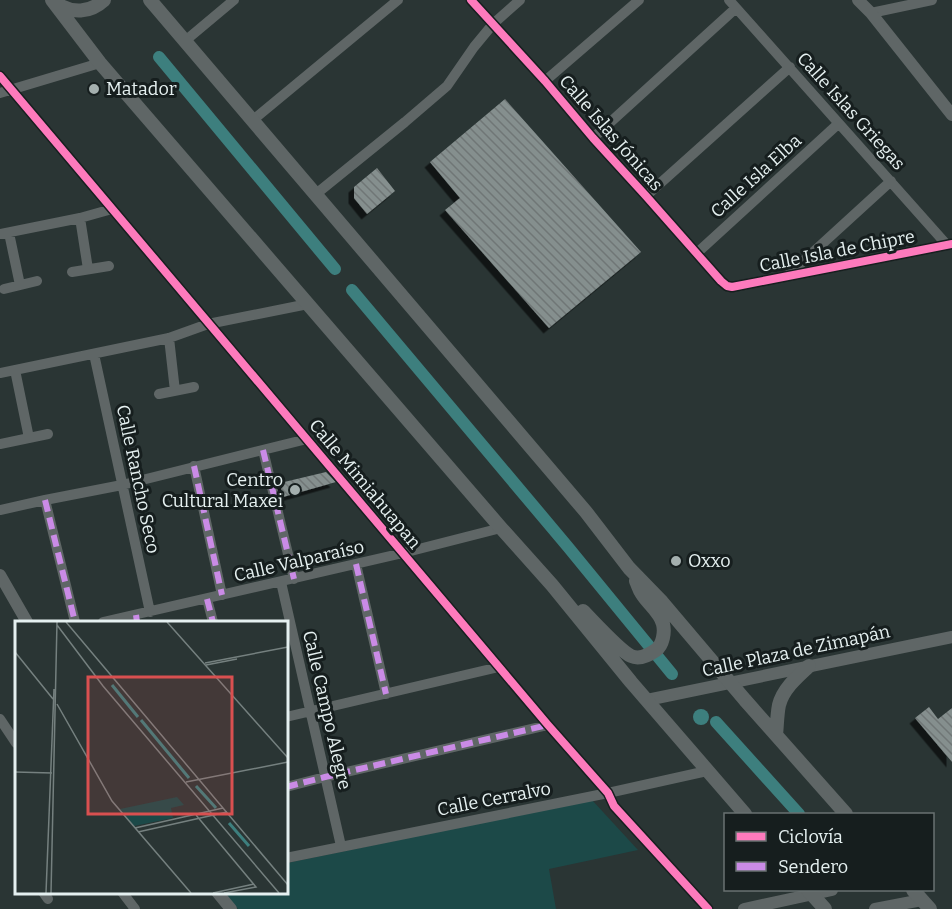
<svg xmlns="http://www.w3.org/2000/svg" width="952" height="909" viewBox="0 0 952 909" font-family="Bitter,serif">
  <defs>
    <pattern id="building-back-hatch" width="6" height="6" patternUnits="userSpaceOnUse" patternTransform="scale(1.5)"><rect width="6" height="6" fill="#858f8e"/><path d="M-1 5l2 2M0 0l6 6M5-1l2 2" fill="none" stroke="#6f7676"/></pattern>
    <filter id="shadow"><feDropShadow dx="-5.5" dy="5.5" stdDeviation="0" flood-color="#0009"/></filter>
  </defs>
  <rect width="100%" height="100%" fill="#2a3534"/>
  <path fill="#1c4948" d="M592,800L638,850L549,869L556,909H238L224,893L286,892L287,863Z"/>
  <path fill="#3d7f7e" d="M693 717a8 8 0 1 1 16 0a8 8 0 1 1-16 0Z"/>
  <g fill="none" stroke-linecap="round" stroke-linejoin="round">
    <path stroke="#3d7f7e" stroke-width="12" d="M159,57L335,269
      M352,290L568,547L672,674
      M716,722L799,814"/>
  </g>
  <path fill="url(#building-back-hatch)" filter="url(#shadow)" d="M505,99L641,252L549,328L445,210L460,198L430,162Z
    M377,168L395,191L367,214L354,198V187Z
    M326,472L336,482L283,497L280,483Z
    M929,707L938,719L952,708V762L915,718Z"/>
  <g fill="none" stroke-linecap="round" stroke-linejoin="round">
    <path stroke="#5f6666" stroke-width="10" d="M471,0L545,81L593,138L646,196L721,281L727,286L732,287L952,244
      M729,0L947,245
      M871,13L932,0
      M185,41L234,0
      M0,76L548,725L608,793L614,806L708,909
      M545,81L639,0
      M0,93L100,63
      M253,120L398,0
      M593,138L736,8
      M316,194L405,122L447,86L474,47L493,24L520,0
      M646,196L790,67
      M80,218L88,269
      M9,233L20,285
      M0,234L80,218L112,209
      M697,253L838,124
      M72,272L109,266
      M787,276L891,181
      M4,289L37,281
      M169,338L175,391
      M94,354L150,612
      M15,370L29,438
      M0,373L169,338L208,324L308,304
      M159,394L194,387
      M0,444L48,434
      M263,450L294,579
      M194,466L222,595
      M45,500L75,622
      M0,510L45,500L122,485L307,439
      M356,564L386,694
      M281,582L341,846
      M207,599L213,622
      M103,622L403,553L501,528
      M286,717L499,667
      M0,719L16,743
      M286,787L325,777L548,725
      M286,858L608,793L707,771
      M43,892L48,899
      M122,892L135,909"/>
    <path stroke="#5f6666" stroke-width="12" d="M858,0L871,13L952,115
      M0,575L27,622
      M647,700L952,637
      M217,892L231,909
      M744,909L832,890
      M875,909L922,900"/>
    <path stroke="#5f6666" stroke-width="14" d="M52,0L100,63L501,528L552,585L631,682L745,814
      M150,0L586,512L629,568L662,602L745,700L846,814
      M56,3C72,14 90,13 104,0
      M583,611C593,621 620,651 631,656C640,660 649,655 656,650C663,645 665,632 663,624C660,612 648,604 642,594C639,590 638,585 636,581
      M776,735C777,726 777,715 779,705C783,689 797,677 809,666
      M808,890L825,909
      M913,890L930,909"/>
    <path stroke="#ca8be6" stroke-width="6" stroke-dasharray="12 6" stroke-linecap="butt" d="M263,450L294,579
      M194,466L222,595
      M45,500L75,622
      M356,564L386,694
      M207,599L213,622
      M136,615L137,622
      M286,787L325,777L548,725"/>
    <g stroke="#161e1e" stroke-width="11">
      <path id="cycleway" d="M471,0L545,81L593,138L646,196L721,281L727,286L732,287L952,244
        M0,76L548,725L608,793L614,806L708,909"/>
    </g>
    <use href="#cycleway" stroke="#fd7abc" stroke-width="8"/>
  </g>
  <g fill="#a4afae" stroke="#161e1e" stroke-width="2">
    <circle cx="94" cy="89" r="6"/>
    <circle cx="295" cy="490" r="6"/>
    <circle cx="676" cy="561" r="6"/>
  </g>
  <g text-anchor="middle" dominant-baseline="central" stroke-width="6" stroke-linejoin="round" paint-order="stroke">
    <g font-size="18" fill="#e5f0f0" stroke="#161e1e" text-anchor="start">
      <text x="106" y="89">Matador</text>
      <text x="283" y="480" text-anchor="end">Centro<tspan x="283" dy="21">Cultural Maxei</tspan></text>
      <text x="688" y="561">Oxxo</text>
    </g>
    <g font-size="18" fill="#e5f0f0" stroke="#161e1e">
      <text transform="translate(851 111) rotate(48)">Calle Islas Griegas</text>
      <text transform="translate(611 133) rotate(49)">Calle Islas Jónicas</text>
      <text transform="translate(756 176) rotate(-42)">Calle Isla Elba</text>
      <text transform="translate(837 251) rotate(-11)">Calle Isla de Chipre</text>
      <text transform="translate(138 479) rotate(78)">Calle Rancho Seco</text>
      <text transform="translate(365 484) rotate(50)">Calle Mimiahuapan</text>
      <text transform="translate(299 561) rotate(-13)">Calle Valparaíso</text>
      <text transform="translate(796 651) rotate(-12)">Calle Plaza de Zimapán</text>
      <text transform="translate(327 710) rotate(77)">Calle Campo Alegre</text>
      <text transform="translate(494 799) rotate(-11)">Calle Cerralvo</text>
    </g>
  </g>
  <g transform="translate(15 621)">
    <rect width="273" height="273" fill="#2a3534"/>
    <path d="M162,176L169,184L156,187L158,197L119,205L105,188Z" fill="#1c4948"/>
    <path fill="none" stroke="#3d7f7e" stroke-width="3" d="M97,64L123,96M126,99L174,157M181,165L201,187M214,202L234,225"/>
    <path fill="none" stroke="#75807f" stroke-width="1.5" d="M51,1L273,264M152,1L273,137M42,4L88,65L264,272M0,31L38,78M190,42L273,26M191,44L222,38M42,83L97,180L176,272M0,151L37,152M171,161L273,141M181,194L241,266L209,272M120,207L208,187M123,211L212,191M31,272L39,68M36,272L42,1M198,272L239,263"/>
    <path fill="#d95050" fill-opacity="0.15" stroke="#d95050" stroke-width="3" d="M73,56H217V193H73Z"/>
    <rect width="273" height="273" fill="none" stroke="#e5f0f0" stroke-width="3"/>
  </g>
  <rect x="724" y="813" width="210" height="78" fill="#161e1e" stroke="#697272" stroke-width="1.5"/>
  <rect x="736" y="832" width="30" height="9" fill="#fd7abc" stroke="#697272" stroke-width="1.5"/>
  <text x="778" y="843" font-size="18" fill="#e5f0f0">Ciclovía</text>
  <rect x="736" y="862" width="30" height="9" fill="#ca8be6" stroke="#697272" stroke-width="1.5"/>
  <text x="778" y="873" font-size="18" fill="#e5f0f0">Sendero</text>
</svg>
